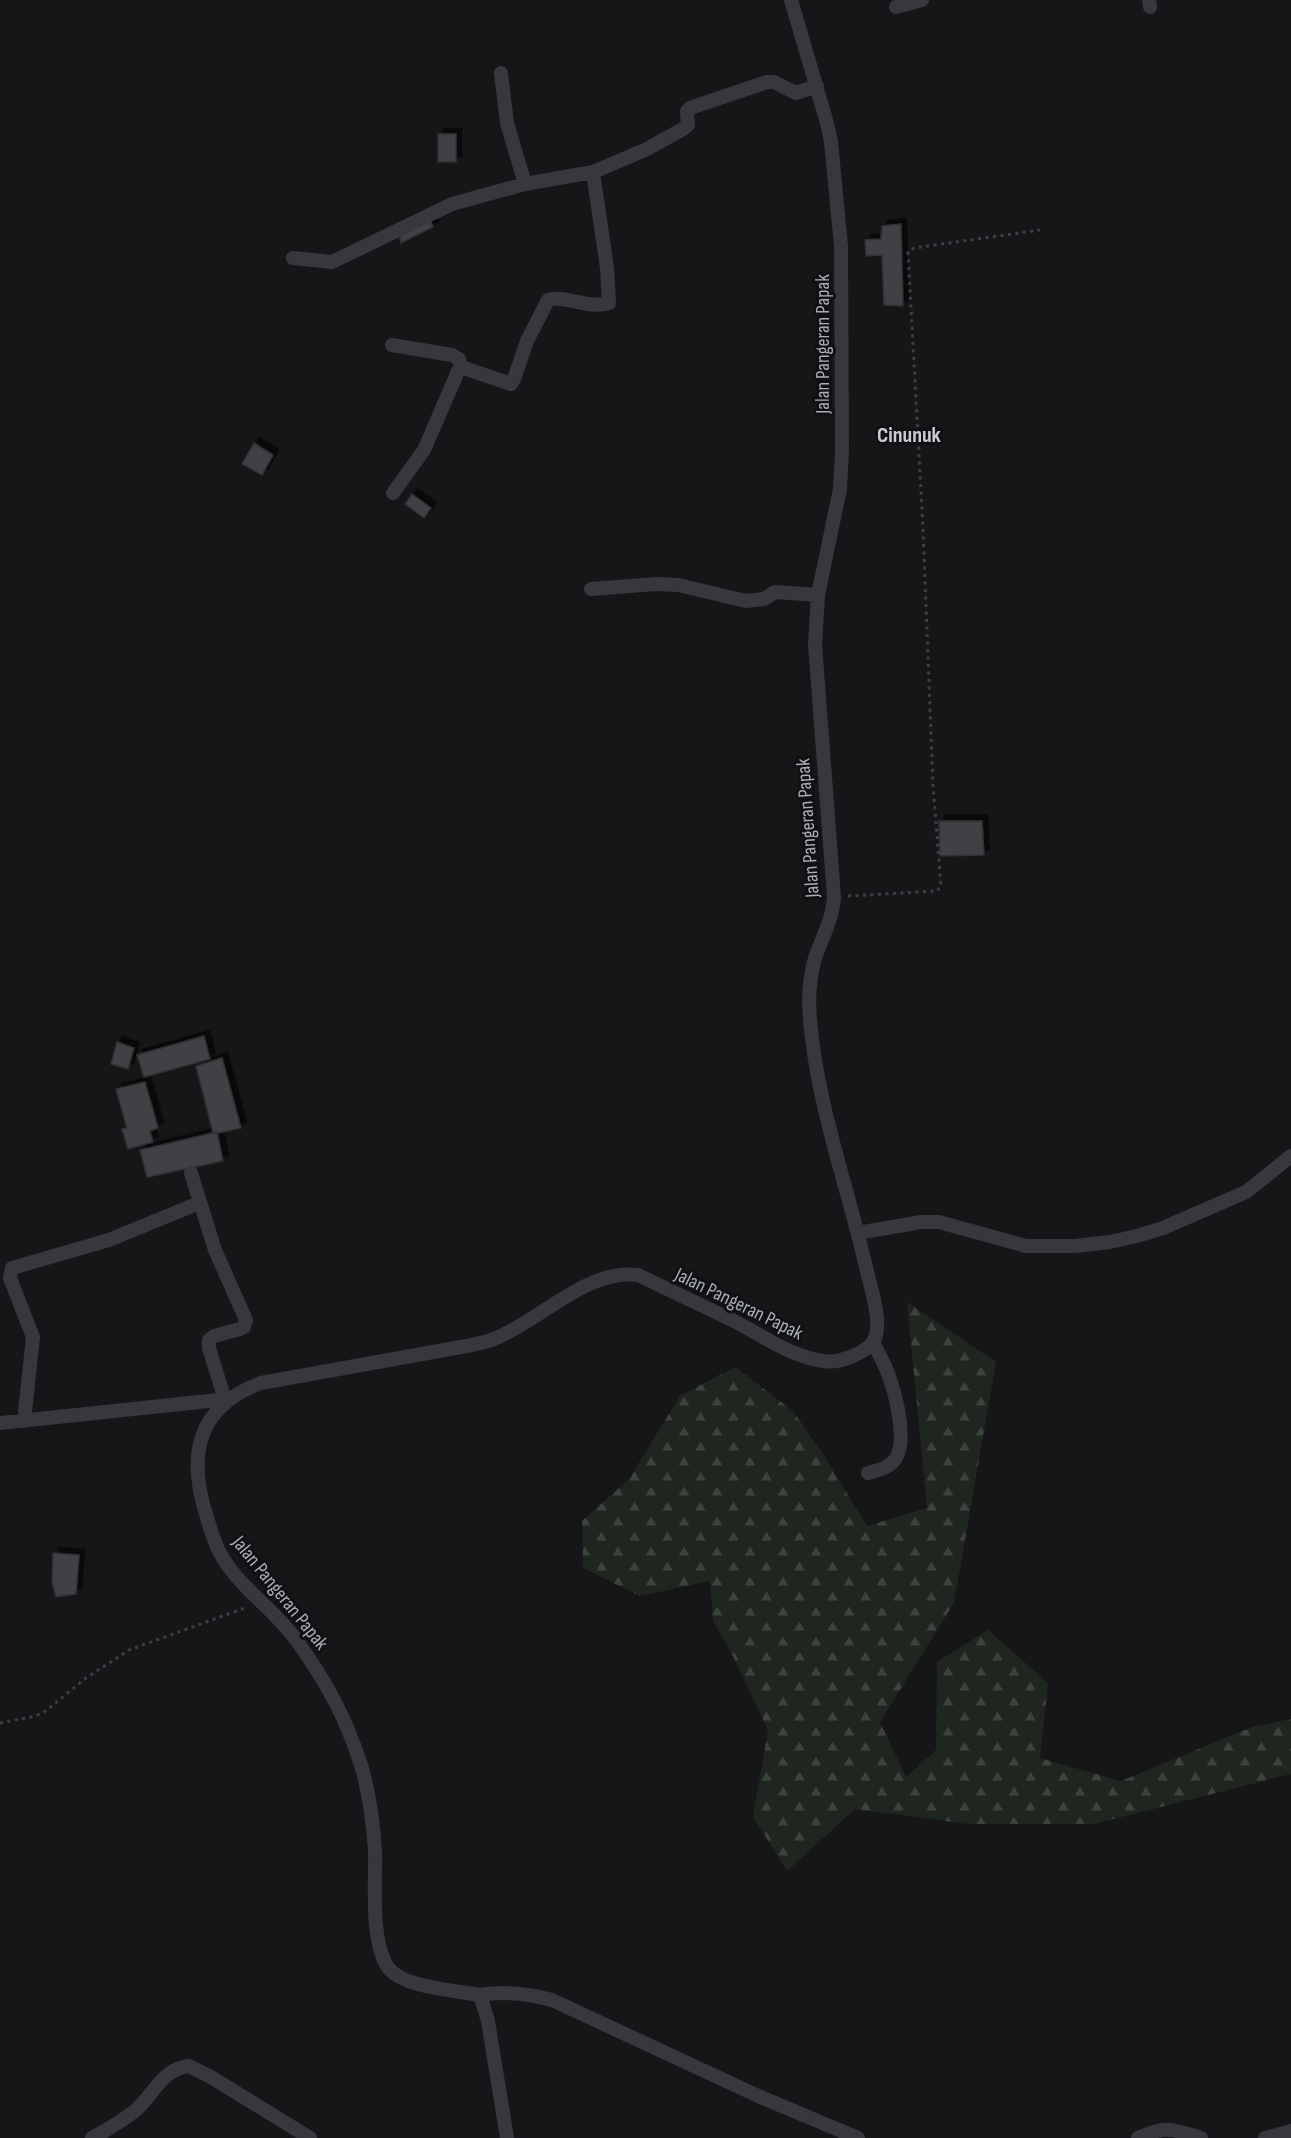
<svg xmlns="http://www.w3.org/2000/svg" width="1291" height="2138" viewBox="0 0 1291 2138" font-family="'Sofia Sans Condensed',sans-serif">
  <defs>
    <pattern id="forest-firs" width="22" height="20" patternUnits="userSpaceOnUse" patternTransform="scale(1.5)"><rect width="22" height="20" fill="#1e261f"/><path d="M5 1l3.5 6h-7zM16 11l3.5 6h-7z" fill="#3c433d"/></pattern>
    <filter id="shadow"><feDropShadow dx="5.5" dy="-5.5" stdDeviation="0" flood-color="#0009"/></filter>
  </defs>
  <rect width="100%" height="100%" fill="#161618"/>
  <path fill="url(#forest-firs)" d="M907,1302L996,1362L954,1603L880,1722L906,1777L936,1750L937,1662L988,1630L1048,1683L1040,1758L1121,1781L1252,1727L1291,1719V1774L1094,1824H968L855,1809L787,1871L753,1817L768,1730L731,1652L713,1621L710,1581L640,1596L583,1568L582,1521L629,1479L680,1396L735,1367L793,1411L825,1457L867,1526L927,1508Z"/>
  <path fill="#404145" stroke="#303034" stroke-width="1.5" filter="url(#shadow)" d="M438,134H456V162H438Z
    M428,215L433,227L401,243L398,229Z
    M901,224L903,306L884,305L882,255L866,256L865,240L881,239L882,226Z
    M254,443L273,455L262,475L242,464Z
    M412,494L431,508L424,518L405,504Z
    M939,821H982L984,855L940,856Z
    M204,1036L210,1059L144,1077L137,1055Z
    M117,1042L134,1048L128,1069L111,1064Z
    M222,1058L241,1128L218,1133H213L196,1066Z
    M145,1082L158,1128L150,1131L153,1142L128,1149L122,1129L127,1128L116,1089Z
    M217,1132L223,1161L147,1177L140,1150Z
    M53,1553L79,1555L76,1594L56,1597L52,1582Z"/>
  <g fill="none" stroke-linecap="round" stroke-linejoin="round">
    <path stroke="#3d3f44" stroke-width="3" stroke-dasharray="3 4.5" stroke-linecap="butt" d="M848,896L937,891L941,886L933,785L923,529L908,252L914,248L1040,230
      M0,1723L31,1717L43,1713L86,1678L129,1650L245,1608"/>
    <path stroke="#37383d" stroke-width="14" d="M1149,0L1150,7
      M896,7L922,0
      M501,73L507,123L525,184
      M293,258L332,262L452,204L525,184L593,172L645,150L683,129L688,125L687,111L690,108L767,82H774L796,93L817,86
      M392,345L452,355L459,359L461,368
      M393,493L424,450L459,369L464,368L511,384L514,379L527,341L548,300C563,294 591,310 609,303L607,268L593,172
      M591,589L656,584L678,585L746,601L764,599L775,592L818,595
      M191,1173L215,1250L246,1320L244,1327L240,1329L214,1336L209,1340V1348L225,1400
      M858,1233L921,1222H939L1026,1246H1075L1110,1242L1137,1236L1163,1228L1246,1192L1291,1156
      M24,1421L33,1337L10,1278L12,1268L109,1240L199,1203
      M0,1423L228,1399
      M868,1473C878,1470 890,1468 896,1458C907,1439 896,1396 889,1376C885,1364 878,1353 873,1342
      M480,1995C505,1991 527,1993 552,2000L756,2095L858,2138
      M92,2138C107,2130 122,2121 136,2110C154,2094 162,2069 189,2066L211,2077L310,2138
      M507,2138L488,2021L480,1995C455,1990 401,1988 387,1966C370,1937 376,1883 375,1850C373,1822 369,1792 361,1765C345,1716 327,1683 297,1641C276,1611 244,1591 224,1560C215,1546 211,1531 206,1514C187,1454 198,1406 261,1383L472,1345C479,1343 487,1342 494,1339C540,1321 587,1268 638,1275C670,1290 701,1305 732,1320C762,1335 789,1356 823,1361C839,1364 872,1352 876,1335C881,1316 869,1282 865,1263C846,1182 817,1103 810,1020C808,998 809,979 815,958C822,938 833,918 834,897L815,644L818,595L840,489L842,451L841,246L831,142L827,123L791,0
      M1138,2138C1167,2125 1172,2129 1201,2138
      M1265,2138L1291,2131"/>
  </g>
  <g text-anchor="middle" dominant-baseline="central" stroke-width="6" stroke-linejoin="round" paint-order="stroke">
    <g font-size="20" fill="#a8adb8" stroke="#111113">
      <text transform="translate(823 344) rotate(-90)">Jalan Pangeran Papak</text>
      <text transform="translate(808 828) rotate(-94)">Jalan Pangeran Papak</text>
      <text transform="translate(739 1304) rotate(26)">Jalan Pangeran Papak</text>
      <text transform="translate(280 1593) rotate(51)">Jalan Pangeran Papak</text>
    </g>
    <g font-size="22" font-weight="bold" fill="#c9ccd4" stroke="#111113">
      <text x="909" y="435">Cinunuk</text>
    </g>
  </g>
</svg>
